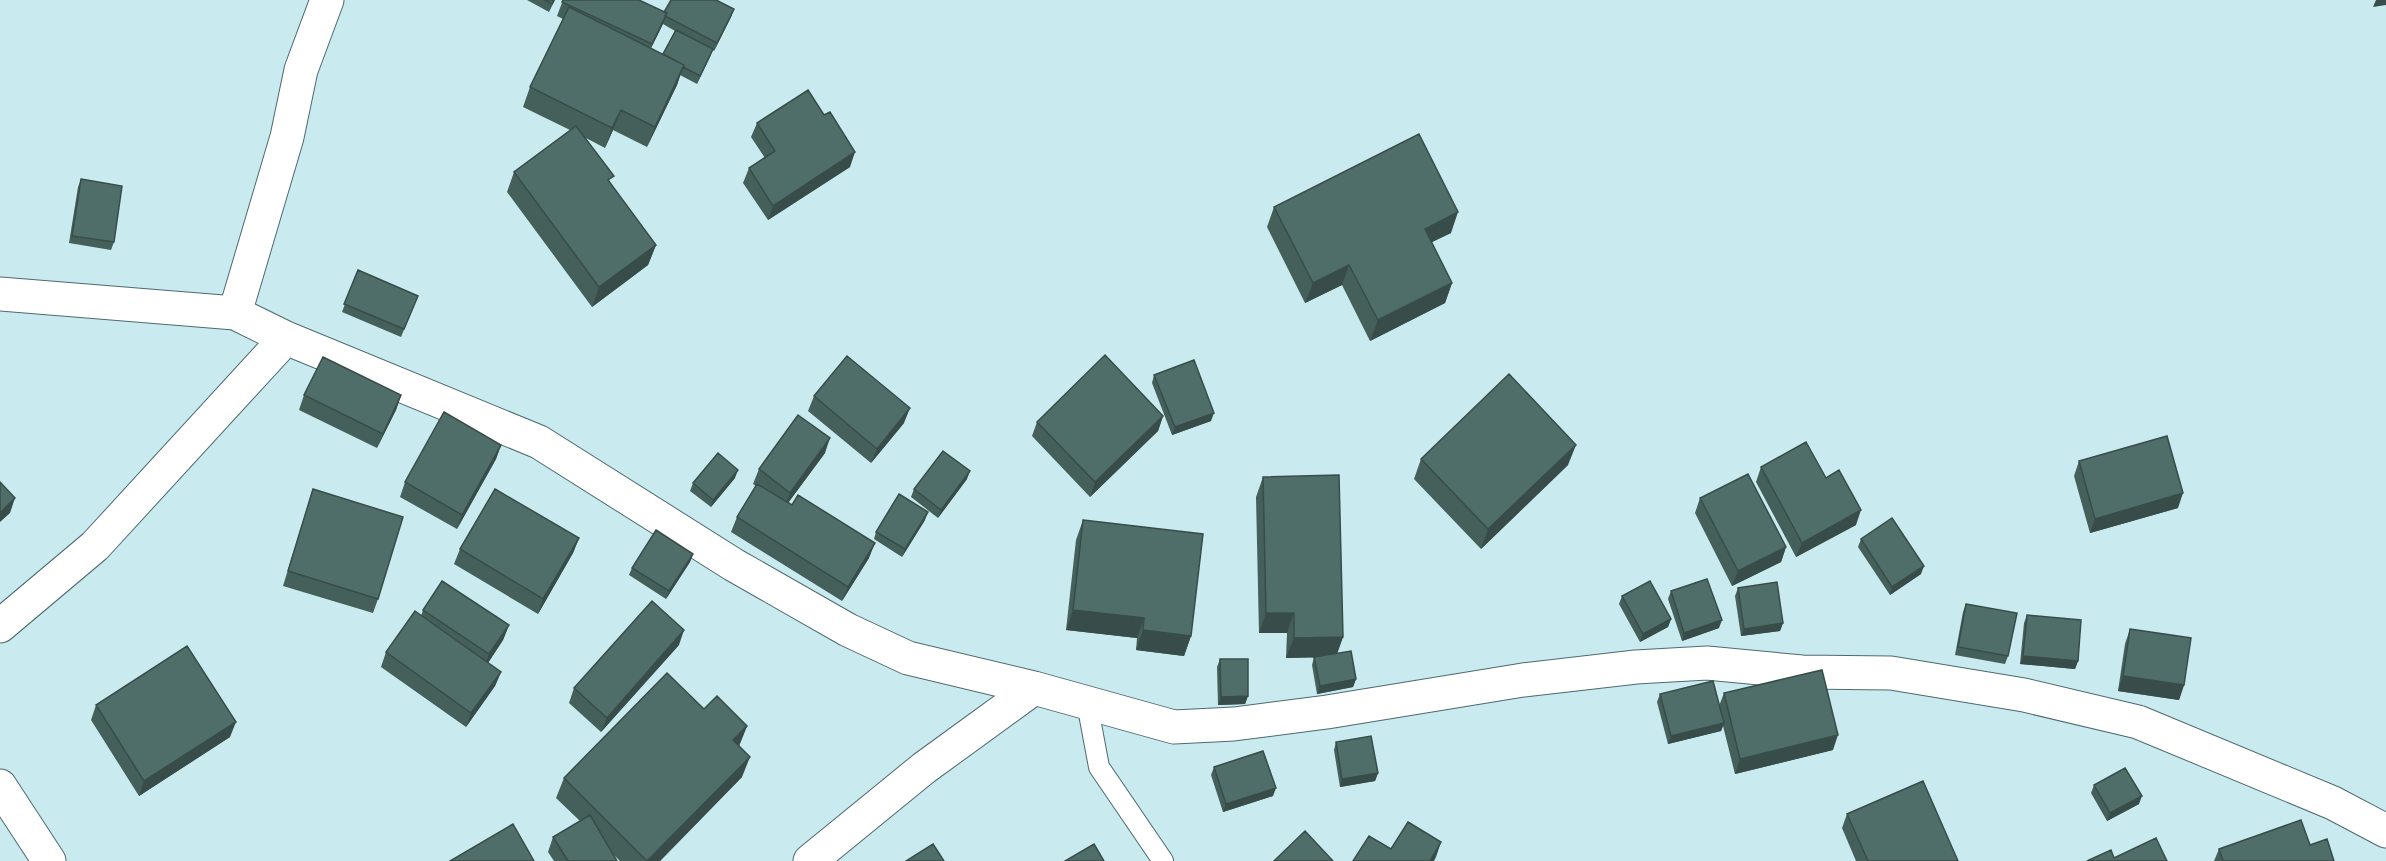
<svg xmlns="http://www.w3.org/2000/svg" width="2386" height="861" viewBox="0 0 2386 861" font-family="'Times New Roman',serif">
  <rect width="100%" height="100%" fill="#c9eaef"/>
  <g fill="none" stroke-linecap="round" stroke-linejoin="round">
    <g stroke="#4d6a6f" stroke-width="22">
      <path id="lane" d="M1087,703L1099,767L1163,861"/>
    </g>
    <g stroke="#4d6a6f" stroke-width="35">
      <path id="street" d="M0,294L235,313L286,338L539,442L734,565L848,630L908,658L1034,688L1174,727L1234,724L1327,712L1523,680L1636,667L1707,663L1802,672L1891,673L2024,695L2138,722L2333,803L2386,831
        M235,313L287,137L301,70L327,0
        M0,626L95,546L286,338
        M0,786L49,861
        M810,861L924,768L1034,688"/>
    </g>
    <use href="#lane" stroke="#fff" stroke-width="20"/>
    <use href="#street" stroke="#fff" stroke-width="33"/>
  </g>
  <path fill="#455f5a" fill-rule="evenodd" d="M527,0H555L549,12Z
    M563,0L664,12L734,9L731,17L714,51L712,50L697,84L680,75L677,85L647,147L613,130L605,148L586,138L611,184L656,245L648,265L592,307L507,192L514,172L570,130L523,107L530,87L563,19L557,16ZM663,24L675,31L663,54L651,48Z
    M824,115L850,167L768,220L743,183L749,168L765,158L751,137L757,123Z
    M81,179L114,242L111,250L69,243L78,187Z
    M1274,207L1451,233L1431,242L1452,283L1445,303L1370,341L1342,285L1305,303L1267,227Z
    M358,270L415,303L401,337L342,312Z
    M1154,375L1211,421L1172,435L1152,383Z
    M304,395H401L396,410L377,448L299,410Z
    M814,396L904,423L871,463L808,411Z
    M1163,416L1158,431L1090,497L1032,436L1037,422Z
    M501,445L496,459L457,529L400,497L405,482Z
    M825,453L788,503L869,558L842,601L731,532L737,517L756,486L753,484L759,469Z
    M1421,459L1568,465L1481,549L1414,479Z
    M2079,461L2178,508L2090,533L2074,476Z
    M1761,467L1826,478L1856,525L1796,557L1756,482Z
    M1263,477L1343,637L1337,653L1356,679L1353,687L1317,694L1312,665L1314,657H1316L1286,658L1287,633H1259L1256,497Z
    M735,478L711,507L690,491L693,483Z
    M967,479L938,518L911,497L914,489Z
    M313,489L378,599L373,613L283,586Z
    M1700,498L1786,547L1781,562L1732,586L1695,513Z
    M925,520L902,557L874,539L876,532Z
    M1083,520L1191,636L1184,656L1136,650L1137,638L1066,630L1076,540Z
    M579,538L573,553L538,614L454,564L460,549Z
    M1861,539L1921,574L1890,595L1858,547Z
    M693,554L690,562L666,599L629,575L632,568Z
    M1738,588L1783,623L1780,631L1741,636L1735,596Z
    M1671,591L1719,628L1682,641L1668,599Z
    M1622,596L1671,619L1668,627L1640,642L1619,604Z
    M1966,604L2008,656L2005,664L1955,655L1963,612Z
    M423,610L509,625L503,640L488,663L501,672L495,686L466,727L381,667L386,652L421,616Z
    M2027,615L2078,661L2075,669L2020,664L2024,623Z
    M2130,629L2184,685L2179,700L2118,691L2125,644Z
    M679,645L601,732L569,703L574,688Z
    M1220,659L1248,696L1245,704L1218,705L1217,667Z
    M1724,693L1833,750L1735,774L1723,726L1721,731L1668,744L1657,702L1660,694L1719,706Z
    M96,705L230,737L139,796L91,720Z
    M704,709L747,726L739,746L742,777L660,861H620L614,855L617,861H554L548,852L553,837L580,821L556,798L564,778Z
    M1336,742L1378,773L1375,781L1340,787L1334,750Z
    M1214,767L1273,796L1223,812L1211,775Z
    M2094,785L2139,804L2107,821L2091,793Z
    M1847,814L1958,861H1856L1842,828Z
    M2310,845L2334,861H2214L2219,849Z"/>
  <path fill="#384d4a" d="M2376,0H2386V5L2373,7Z
    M734,9L731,17L714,51L717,43Z
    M667,13L661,28L646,58L652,44Z
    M713,49L710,57L697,84L700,76Z
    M684,65L677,85L647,147L655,127Z
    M621,110L613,130L605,148L612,128Z
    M855,152L850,167L768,220L773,206Z
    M1458,212L1451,233L1418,249L1425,229Z
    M656,245L648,265L592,307L599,287Z
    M1349,265L1342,285L1305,303L1313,283Z
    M1452,283L1445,303L1370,341L1378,320Z
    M401,395L396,410L377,448L383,434Z
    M910,408L904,423L871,463L877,449Z
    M1214,413L1211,421L1172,435L1175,427Z
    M1163,416L1158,431L1090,497L1095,482Z
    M830,438L825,453L785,507L790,493Z
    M501,445L496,459L457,529L462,515Z
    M1576,445L1568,465L1481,549L1488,529Z
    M738,470L735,478L711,507L713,500Z
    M970,471L967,479L938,518L941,510Z
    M2183,493L2178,508L2090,533L2095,519Z
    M15,498L10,513L0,522V513Z
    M1861,510L1856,525L1796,557L1802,543Z
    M928,512L925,520L902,557L905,549Z
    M579,538L573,553L538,614L543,599Z
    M875,543L869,558L842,601L848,587Z
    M1786,547L1781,562L1732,586L1738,571Z
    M693,554L690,562L666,599L669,591Z
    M1924,566L1921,574L1890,595L1892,587Z
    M1073,610L1144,618L1137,638L1066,630Z
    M1266,613H1294L1287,633H1259Z
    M1671,619L1668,627L1640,642L1643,634Z
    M1722,620L1719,628L1682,641L1684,633Z
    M1783,623L1780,631L1741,636L1744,629Z
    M509,625L503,640L484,669L489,654Z
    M684,630L679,645L601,732L607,718Z
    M1143,630L1191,636L1184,656L1136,650Z
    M1343,637L1336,657L1286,658L1294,638Z
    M2023,656L2078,661L2075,669L2020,664Z
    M501,672L495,686L466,727L471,713Z
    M2123,676L2184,685L2179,700L2118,691Z
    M1356,679L1353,687L1317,694L1320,686Z
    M1248,696L1245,704L1218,705L1221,697Z
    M236,722L230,737L139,796L144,781Z
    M1724,723L1721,731L1668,744L1671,736Z
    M747,726L739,746L725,760L733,740Z
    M1838,735L1833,750L1735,774L1740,759Z
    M750,757L742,777L660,861H647Z
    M1378,773L1375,781L1340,787L1342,779Z
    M1276,788L1273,796L1223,812L1226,804Z
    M2142,796L2139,804L2107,821L2110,813Z
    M1441,842L1436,857L1434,861H1430Z"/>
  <path fill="#506e69" stroke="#384d4a" stroke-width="1.5" d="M545,0H554L552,4Z
    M563,0H639L667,13L652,44L562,2Z
    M671,0H716L734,9L717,43L665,16L667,13L664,12Z
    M569,7L684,65L655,127L621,110L612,128L530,87Z
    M676,30L713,49L700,76L683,67L684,65L663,54Z
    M808,90L824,115L830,112L855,152L773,206L749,168L775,151L757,123Z
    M576,126L614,176L608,180L656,245L599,287L514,172Z
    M1419,134L1458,212L1425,229L1452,283L1378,320L1349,265L1313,283L1274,207Z
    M81,179L122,186L114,242L72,236Z
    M358,270L418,296L404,329L344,304Z
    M1105,355L1163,416L1095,482L1037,422Z
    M847,356L910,408L877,449L814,396Z
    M323,357L401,395L383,434L304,395Z
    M1194,360L1214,413L1175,427L1154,375Z
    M1509,374L1576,445L1488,529L1421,459Z
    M444,412L501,445L462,515L405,482Z
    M798,415L830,438L790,493L759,469Z
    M2167,436L2183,493L2095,519L2079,461Z
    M1806,442L1826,478L1839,470L1861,510L1802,543L1761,467Z
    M943,451L970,471L941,510L914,489Z
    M718,453L738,470L713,500L693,483Z
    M1748,474L1786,547L1738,571L1700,498Z
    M1339,475L1343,637L1294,638V613H1266L1263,477Z
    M0,482L15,498L0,513Z
    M757,484L792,505L798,495L875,543L848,587L737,517Z
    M313,489L403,517L378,599L288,571Z
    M495,489L579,538L543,599L460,549Z
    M899,494L928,512L905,549L876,532Z
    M1892,518L1924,566L1892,587L1861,539Z
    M1083,520L1203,534L1191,636L1143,630L1144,618L1073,610Z
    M656,530L693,554L669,591L632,568Z
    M1707,579L1722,620L1684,633L1671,591Z
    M442,581L509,625L489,654L423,610Z
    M1650,581L1671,619L1643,634L1622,596Z
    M1777,582L1783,623L1744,629L1738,588Z
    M652,601L684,630L607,718L574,688Z
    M1966,604L2017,613L2008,656L1958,647Z
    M415,611L501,672L471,713L386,652Z
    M2027,615L2081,620L2078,661L2023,656Z
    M2130,629L2191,638L2184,685L2123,676Z
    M187,646L236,722L144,781L96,705Z
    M1351,651L1356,679L1320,686L1314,657Z
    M1220,659H1248V696L1221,697Z
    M1822,670L1838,735L1740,759L1724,693Z
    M667,673L704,709L717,696L747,726L733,740L750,757L647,861L564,778Z
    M1713,681L1724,723L1671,736L1660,694Z
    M1371,736L1378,773L1342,779L1336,742Z
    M1263,751L1276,788L1226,804L1214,767Z
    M2125,768L2142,796L2110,813L2094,785Z
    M1923,781L1958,861H1868L1847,814Z
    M590,815L617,861H568L553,837Z
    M2301,820L2310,845L2327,839L2334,861H2223L2219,849Z
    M1408,822L1441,842L1430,861H1353L1369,836L1391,849Z
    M513,824L534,861H450Z
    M1305,831L1333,861H1274Z
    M2156,838L2167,861H2087L2111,850L2114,858Z
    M933,844L944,861H906Z
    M1094,844L1104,861H1065Z"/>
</svg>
